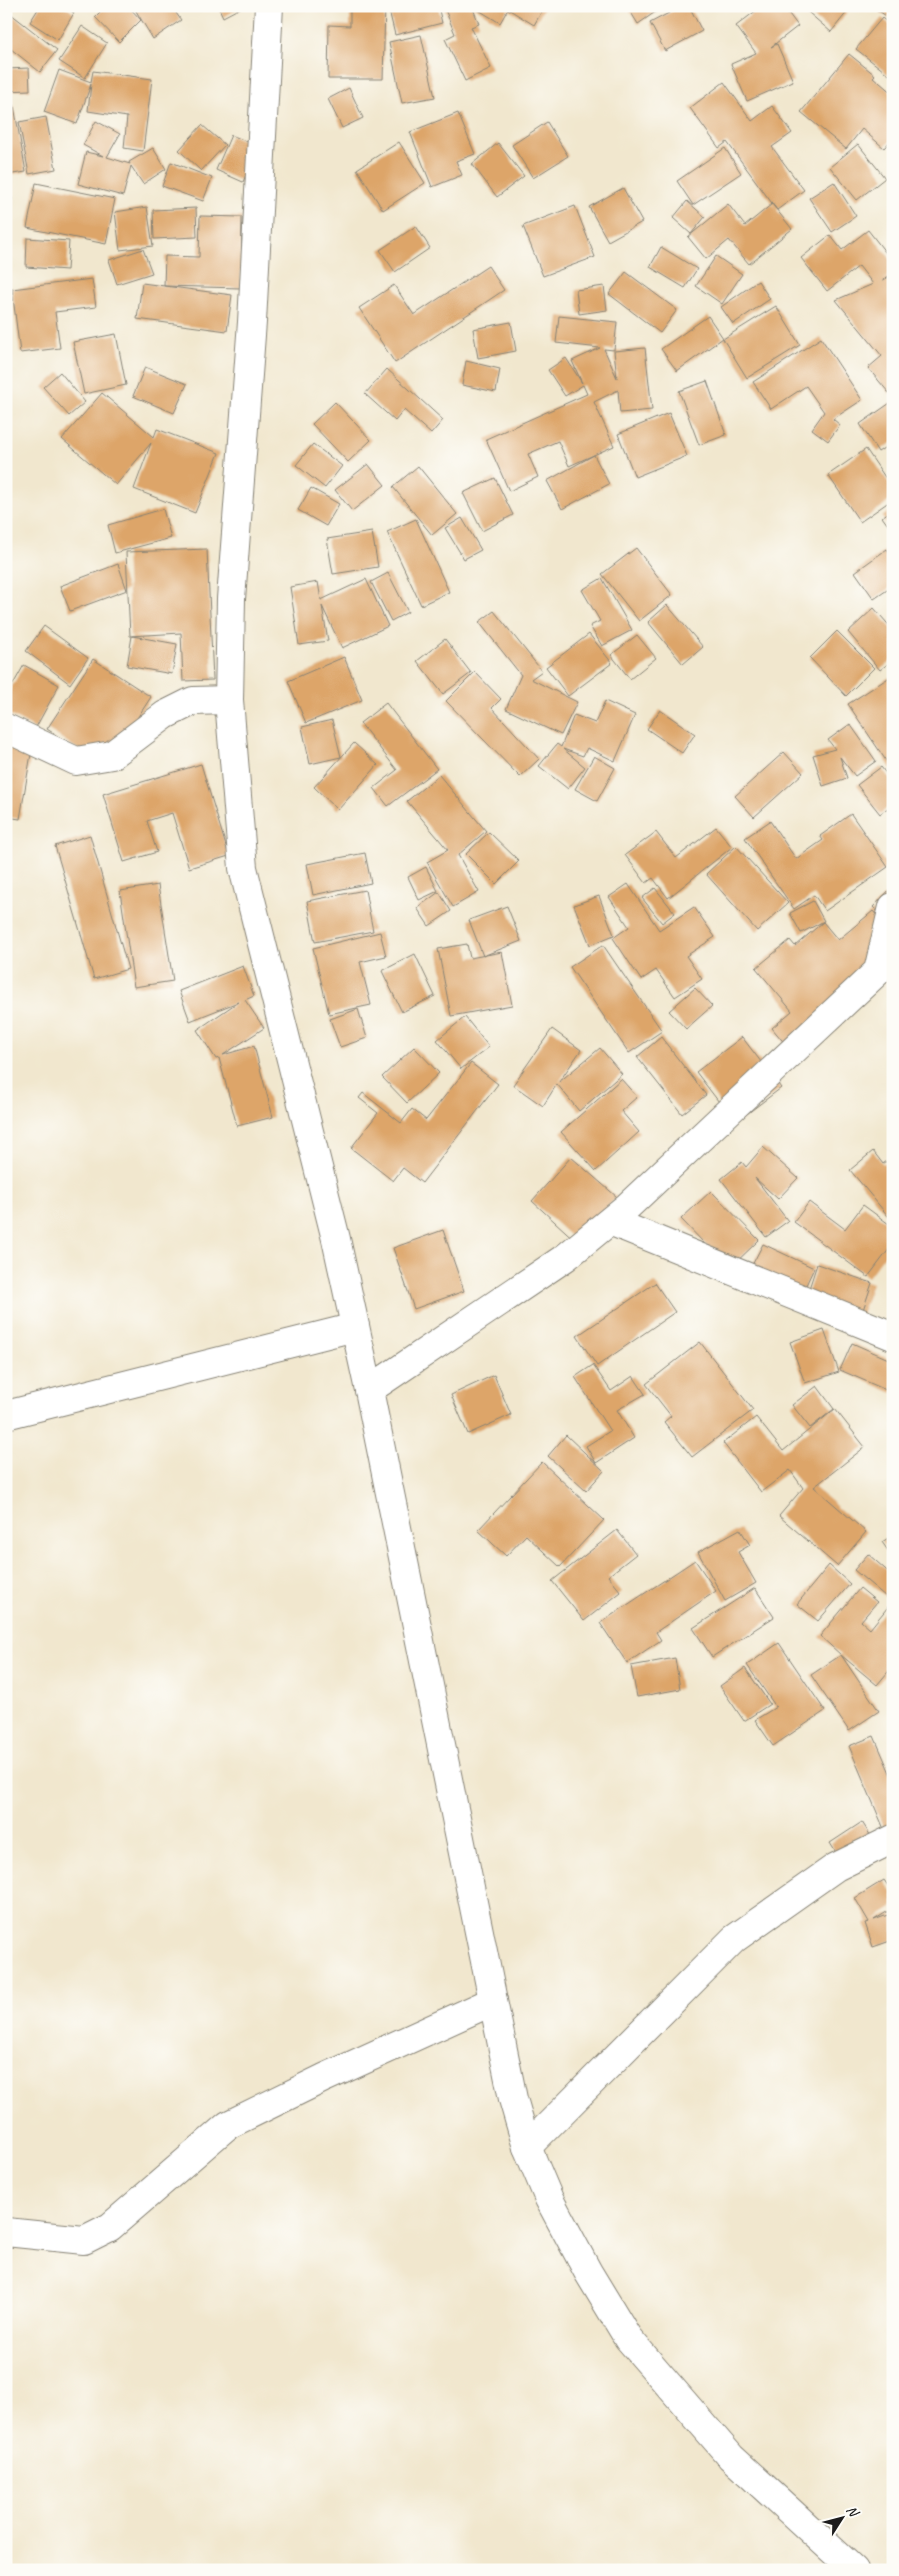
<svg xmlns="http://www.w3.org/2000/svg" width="899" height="2576" viewBox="0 0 899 2576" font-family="Caveat,sans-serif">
  <rect width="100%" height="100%" fill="#fdfcf7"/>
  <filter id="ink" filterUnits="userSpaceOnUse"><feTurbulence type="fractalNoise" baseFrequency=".02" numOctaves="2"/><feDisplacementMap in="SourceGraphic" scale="10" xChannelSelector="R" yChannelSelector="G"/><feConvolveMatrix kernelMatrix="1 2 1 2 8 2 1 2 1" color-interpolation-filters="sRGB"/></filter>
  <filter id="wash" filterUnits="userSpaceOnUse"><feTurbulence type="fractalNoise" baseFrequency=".0096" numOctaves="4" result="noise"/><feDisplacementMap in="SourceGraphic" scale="20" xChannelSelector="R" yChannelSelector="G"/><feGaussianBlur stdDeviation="1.12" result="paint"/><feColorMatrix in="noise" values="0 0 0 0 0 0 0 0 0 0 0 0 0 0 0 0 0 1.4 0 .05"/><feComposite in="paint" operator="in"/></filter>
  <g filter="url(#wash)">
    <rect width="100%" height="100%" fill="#f1e7ce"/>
    <g id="blocks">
      <path fill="#dda569" d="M40,6H64L74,13L58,40L30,22Z
        M106,6H128L141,20L119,42L95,17Z
        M133,6H171L181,20L153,39Z
        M218,6H244L223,17Z
        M350,6H385L383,79H328L329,25L350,26Z
        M388,6H438L442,23L395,35Z
        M447,6H472L479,24L471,27L491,68L465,81L445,39L455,34L444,7Z
        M472,6H545L534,25L508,9L500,23Z
        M627,6H664L638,24Z
        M682,6H689L702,31L665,51L650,23Z
        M762,6H783L798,26L771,47L777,44L793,81L747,101L731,64L756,53L736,26Z
        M801,6H852L831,32Z
        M872,6H893V21Z
        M6,10L57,50L40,72L6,45Z
        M882,18L893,27V78L856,49Z
        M82,26L107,43L85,78L59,61Z
        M421,35L435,97L402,103L389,42Z
        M849,54L875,75L873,77L893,94V138L884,148L862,129L846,149L801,112Z
        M29,68L30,90L6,91V69Z
        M59,70L91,82L93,71L152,79L143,151L124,148L127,117L88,111L91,84L77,124L44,112Z
        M724,82L752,121L772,106L792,133L772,147L804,190L777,210L727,142L719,148L690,108Z
        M349,88L363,118L342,128L328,99Z
        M14,106L26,172L6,175V107Z
        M458,113L475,154L456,161L462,175L432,187L410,132Z
        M46,117L56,169L29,174L19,122Z
        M96,121L120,134L107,157L130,164L129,162L153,148L166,169L143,184L131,166L123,196L78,184L86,152L103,156L83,145Z
        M547,122L568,156L533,178L512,145Z
        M202,125L225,145L201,171L179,150Z
        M231,135L258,146L243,182L216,170Z
        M399,142L425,183L383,210L357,169Z
        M498,143L524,176L497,197L472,164Z
        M858,144L885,178L857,200L830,167Z
        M725,148L741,173L693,205L677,181Z
        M171,162L212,178L203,201L162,186Z
        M834,182L856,216L832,232L809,198Z
        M36,183L115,199L106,244L27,228Z
        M623,188L642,222L608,241L589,207Z
        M6,197L12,198L7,221H6Z
        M687,201L705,217L691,234L673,218Z
        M728,204L745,226L772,204L792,229L749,264L729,240L706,259L688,237Z
        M575,206L595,257L543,276L523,226Z
        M147,207L153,246L120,250L115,212Z
        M196,208L197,237L154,239L153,210Z
        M200,216L242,217L241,288L164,286L165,256L199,257Z
        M416,226L430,248L395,272L380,250Z
        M868,230L893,262V273L883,280L893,275V392L889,393L868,368L882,356L836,300L873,284L859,266L827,291L801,258L830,235L842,250Z
        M27,238L69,241L67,270L26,267Z
        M661,247L697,269L685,288L650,267Z
        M143,249L152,273L117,284L109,260Z
        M716,256L742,274L722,304L696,286Z
        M488,266L504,290L395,363L359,308L394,285L414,315Z
        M626,272L677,310L660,333L609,294Z
        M92,279L96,307L55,312L60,348L20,353L12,289Z
        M758,281L770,299L733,324L721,307Z
        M142,283L232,295L227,331L137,319Z
        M604,286L607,310L579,314L576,290Z
        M776,306L800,345L747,378L723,339Z
        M559,316L617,322L614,350L604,349L617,378L614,351L645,348L652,410L620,413L618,390L594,402L614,446L569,466L558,441L528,454L538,477L509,491L486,439L587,394L583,385L565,396L548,370L566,358L582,383L572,361L600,348L556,343Z
        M708,316L723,338L677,371L661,349Z
        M511,322L516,351L478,358L473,329Z
        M116,334L126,385L84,394L73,342Z
        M821,338L862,400L833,419L840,425L828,441L812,429L824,412L806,386L771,409L753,382Z
        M466,361L500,369L496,392L462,385Z
        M145,367L187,384L174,413L133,396Z
        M387,369L443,420L431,434L404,410L395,421L365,394Z
        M60,372L85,402L69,416L43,387Z
        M707,381L726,435L699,445L679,391Z
        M102,393L154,437L157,429L219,453L195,513L134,489L151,443L116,485L62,439Z
        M893,401V442L878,452L860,424Z
        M335,402L371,440L348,462L312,424Z
        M669,413L687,456L635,477L618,434Z
        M313,444L342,466L325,488L296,465Z
        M866,449L893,489V499L860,522L828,475Z
        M594,455L609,484L562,509L547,481Z
        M368,464L385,485L352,511L335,490Z
        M418,466L457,514L432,535L393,487Z
        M495,478L513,515L482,531L463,493Z
        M311,488L339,504L326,526L298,510Z
        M163,509L171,538L115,553L108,525Z
        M893,509V532L882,517Z
        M462,518L481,550L464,559L445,528Z
        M416,519L449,592L421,605L387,532Z
        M372,532L378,567L333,574L327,539Z
        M636,548L672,595L639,621L602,574Z
        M207,549L213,680L183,681L181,633L130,636L126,552Z
        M887,549L893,558V586L874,599L855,572Z
        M118,564L127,590L70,611L60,586Z
        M388,573L408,612L391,621L371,582Z
        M602,578L632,630L602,646L590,626L600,621L582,590Z
        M366,579L388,626L342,648L322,606L328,641L299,645L290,587L318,582L321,600Z
        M667,605L703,647L683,664L648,622Z
        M874,608L893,630V660L880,670L848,632Z
        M494,611L542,671L531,679L577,702L561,735L506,709L521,675L479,622Z
        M44,626L88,658L70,684L26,651Z
        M837,631L874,668L846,696L810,658Z
        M589,634L612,663L568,696L546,667Z
        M637,635L656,658L630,679L611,655Z
        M132,636L177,644L172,674L127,666Z
        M445,639L471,673L443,694L417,661Z
        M344,657L362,700L306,723L288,681Z
        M93,659L151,697L105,767L47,729Z
        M24,665L59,685L35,729L6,713V697Z
        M475,672L501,699L492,708L539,759L520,777L446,701Z
        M893,675V771L848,704Z
        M605,701L635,715L615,761L587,748L583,756L563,749L585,767L568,789L539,766L557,744L561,747L574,715L595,723Z
        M386,703L437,769L388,806L374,788L397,770L360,723Z
        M660,710L695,734L682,753L647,729Z
        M332,720L341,757L310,764L302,727Z
        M850,724L876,761L855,776L840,757L847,778L823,786L813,755L835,749L828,740Z
        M6,731L34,736L20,819L6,817Z
        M354,743L378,765L338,810L314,787Z
        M784,752L803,773L754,817L735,796Z
        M594,756L615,768L597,801L575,789Z
        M201,764L229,856L189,868L172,813L147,821L157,852L124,862L103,794Z
        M881,767L893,782V804L880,814L857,785Z
        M439,775L486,831L458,855L479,892L453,907L427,862L448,850L407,801Z
        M851,814L888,867L825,911L814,895L794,909L745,838L770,821L796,859L823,840L820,836Z
        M716,827L732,847L668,898L653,878L646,883L625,855L656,832L676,858Z
        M489,832L519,861L496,884L466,854Z
        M90,835L128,969L94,979L55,846Z
        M736,846L788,903L757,931L706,874Z
        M365,853L371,883L313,895L307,864Z
        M426,867L438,891L419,900L408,877Z
        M628,884L659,930L694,907L715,937L686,956L702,979L675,997L656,970L641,980L613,938L629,927L609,897Z
        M158,885L173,981L134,987L120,891Z
        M893,886V926L873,907Z
        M655,888L675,913L662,923L642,898Z
        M365,890L373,931L315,942L307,901Z
        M439,892L451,911L429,926L417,908Z
        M599,896L614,935L590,945L574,905Z
        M813,901L824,921L801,933L790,913Z
        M507,906L521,941L483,956L469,920Z
        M873,911L893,934L791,1051L772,1028L792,1011L756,968L790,940L795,946L823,922L838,940Z
        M380,932L386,956L360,962L371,1005L329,1014L313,948Z
        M467,944L470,958L502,952L512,1005L451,1016L438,949Z
        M603,945L662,1031L629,1053L570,967Z
        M415,954L435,996L402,1012L382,971Z
        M243,966L254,996L245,1000L264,1028L223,1055L254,1046L273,1117L237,1126L219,1058L216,1059L197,1030L238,1002L190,1021L179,991Z
        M695,988L712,1006L686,1029L669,1011Z
        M358,1009L367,1038L340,1047L330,1019Z
        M465,1017L489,1047L461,1069L437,1040Z
        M552,1029L581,1050L559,1082L600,1048L622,1074L579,1111L557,1084L543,1106L513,1085Z
        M661,1037L706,1095L682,1114L637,1057Z
        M742,1037L781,1088L735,1123L696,1072Z
        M414,1047L439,1073L407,1103L382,1077Z
        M471,1063L498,1084L422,1183L403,1168L393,1181L351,1148L378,1113L359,1098L363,1093L401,1123L412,1109L426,1120Z
        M621,1079L637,1097L621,1111L639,1132L596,1171L561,1132Z
        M763,1147L798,1178L778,1199L755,1178L788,1221L766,1237L721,1179L742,1162L746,1167Z
        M873,1151L883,1164L893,1156V1222L850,1170Z
        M571,1157L617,1197L577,1242L532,1201Z
        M711,1191L759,1240L729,1269L681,1219Z
        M809,1202L845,1229L863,1205L893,1227V1244L868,1277L794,1222Z
        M443,1230L464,1291L414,1309L393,1248Z
        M763,1244L814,1268L799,1300L747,1275Z
        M817,1264L872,1283L859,1322L804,1304Z
        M655,1283L675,1312L597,1366L577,1336Z
        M824,1330L839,1372L805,1383L790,1342Z
        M700,1342L753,1410L692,1457L664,1422L671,1416L646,1384Z
        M852,1343L893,1361V1393L840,1370Z
        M593,1365L611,1391L633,1376L645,1394L617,1410L634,1438L596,1463L586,1446L610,1431L575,1377Z
        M494,1375L511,1415L468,1434L451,1395Z
        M817,1386L834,1409L810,1428L792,1405Z
        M835,1409L865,1447L814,1487L866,1532L837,1566L779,1516L803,1488L790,1470L761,1492L723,1443L756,1417L783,1451Z
        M566,1435L604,1471L586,1491L548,1456Z
        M542,1462L604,1520L560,1567L526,1535L506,1556L478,1530Z
        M740,1529L750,1545L738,1552L756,1583L725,1601L698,1552Z
        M617,1530L636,1554L608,1576L621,1592L584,1621L552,1581Z
        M893,1535V1558L882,1542Z
        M868,1554L893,1576V1666L877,1685L841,1655L879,1711L849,1731L811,1675L841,1655L820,1636L860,1588L877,1602L861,1621L870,1629L892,1602L854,1570Z
        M695,1560L716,1591L656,1632L661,1640L627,1663L600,1623Z
        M829,1565L850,1584L818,1621L797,1604Z
        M755,1588L774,1617L712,1657L693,1628Z
        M779,1643L825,1711L773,1746L755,1720L776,1707L747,1665Z
        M675,1658L680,1689L637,1697L631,1666Z
        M745,1668L770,1704L744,1721L720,1686Z
        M874,1736L893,1780V1840L889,1841L849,1746Z
        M862,1822L872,1838L840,1859L830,1843Z
        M884,1880L893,1893V1908L874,1920L893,1913V1940L873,1947L865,1923L869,1922L855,1898Z"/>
    </g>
  </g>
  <g filter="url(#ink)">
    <use href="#blocks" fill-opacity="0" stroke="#868275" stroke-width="1"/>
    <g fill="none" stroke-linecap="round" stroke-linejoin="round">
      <g stroke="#868275" stroke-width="30">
        <path id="minor" d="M6,728L76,761L112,755L165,715L193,701L229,700
          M610,1221L893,1336
          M369,1390L566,1257L628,1206L878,971L893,907
          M6,1415L355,1327
          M527,2147L734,1939L836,1867L893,1839
          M6,2232L84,2240L110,2227L228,2125L324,2078L493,2001"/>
      </g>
      <g stroke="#868275" stroke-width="30">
        <path id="secondary" d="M269,6L252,322L231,599L229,700L243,868L336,1239L369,1390L513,2099L527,2147L549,2199L588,2272L628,2338L731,2457L854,2570"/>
      </g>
      <use href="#minor" stroke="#fff" stroke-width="28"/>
      <use href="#secondary" stroke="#fff" stroke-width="28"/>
    </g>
  </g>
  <rect width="899" height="2576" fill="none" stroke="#fdfcf7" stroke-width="25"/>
  <g transform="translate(842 2518) rotate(54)" stroke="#fdfcf7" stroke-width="4" paint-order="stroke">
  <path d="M0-4L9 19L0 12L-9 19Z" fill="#1c1c1c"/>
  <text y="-8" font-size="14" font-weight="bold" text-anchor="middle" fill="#1c1c1c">N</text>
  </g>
</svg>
